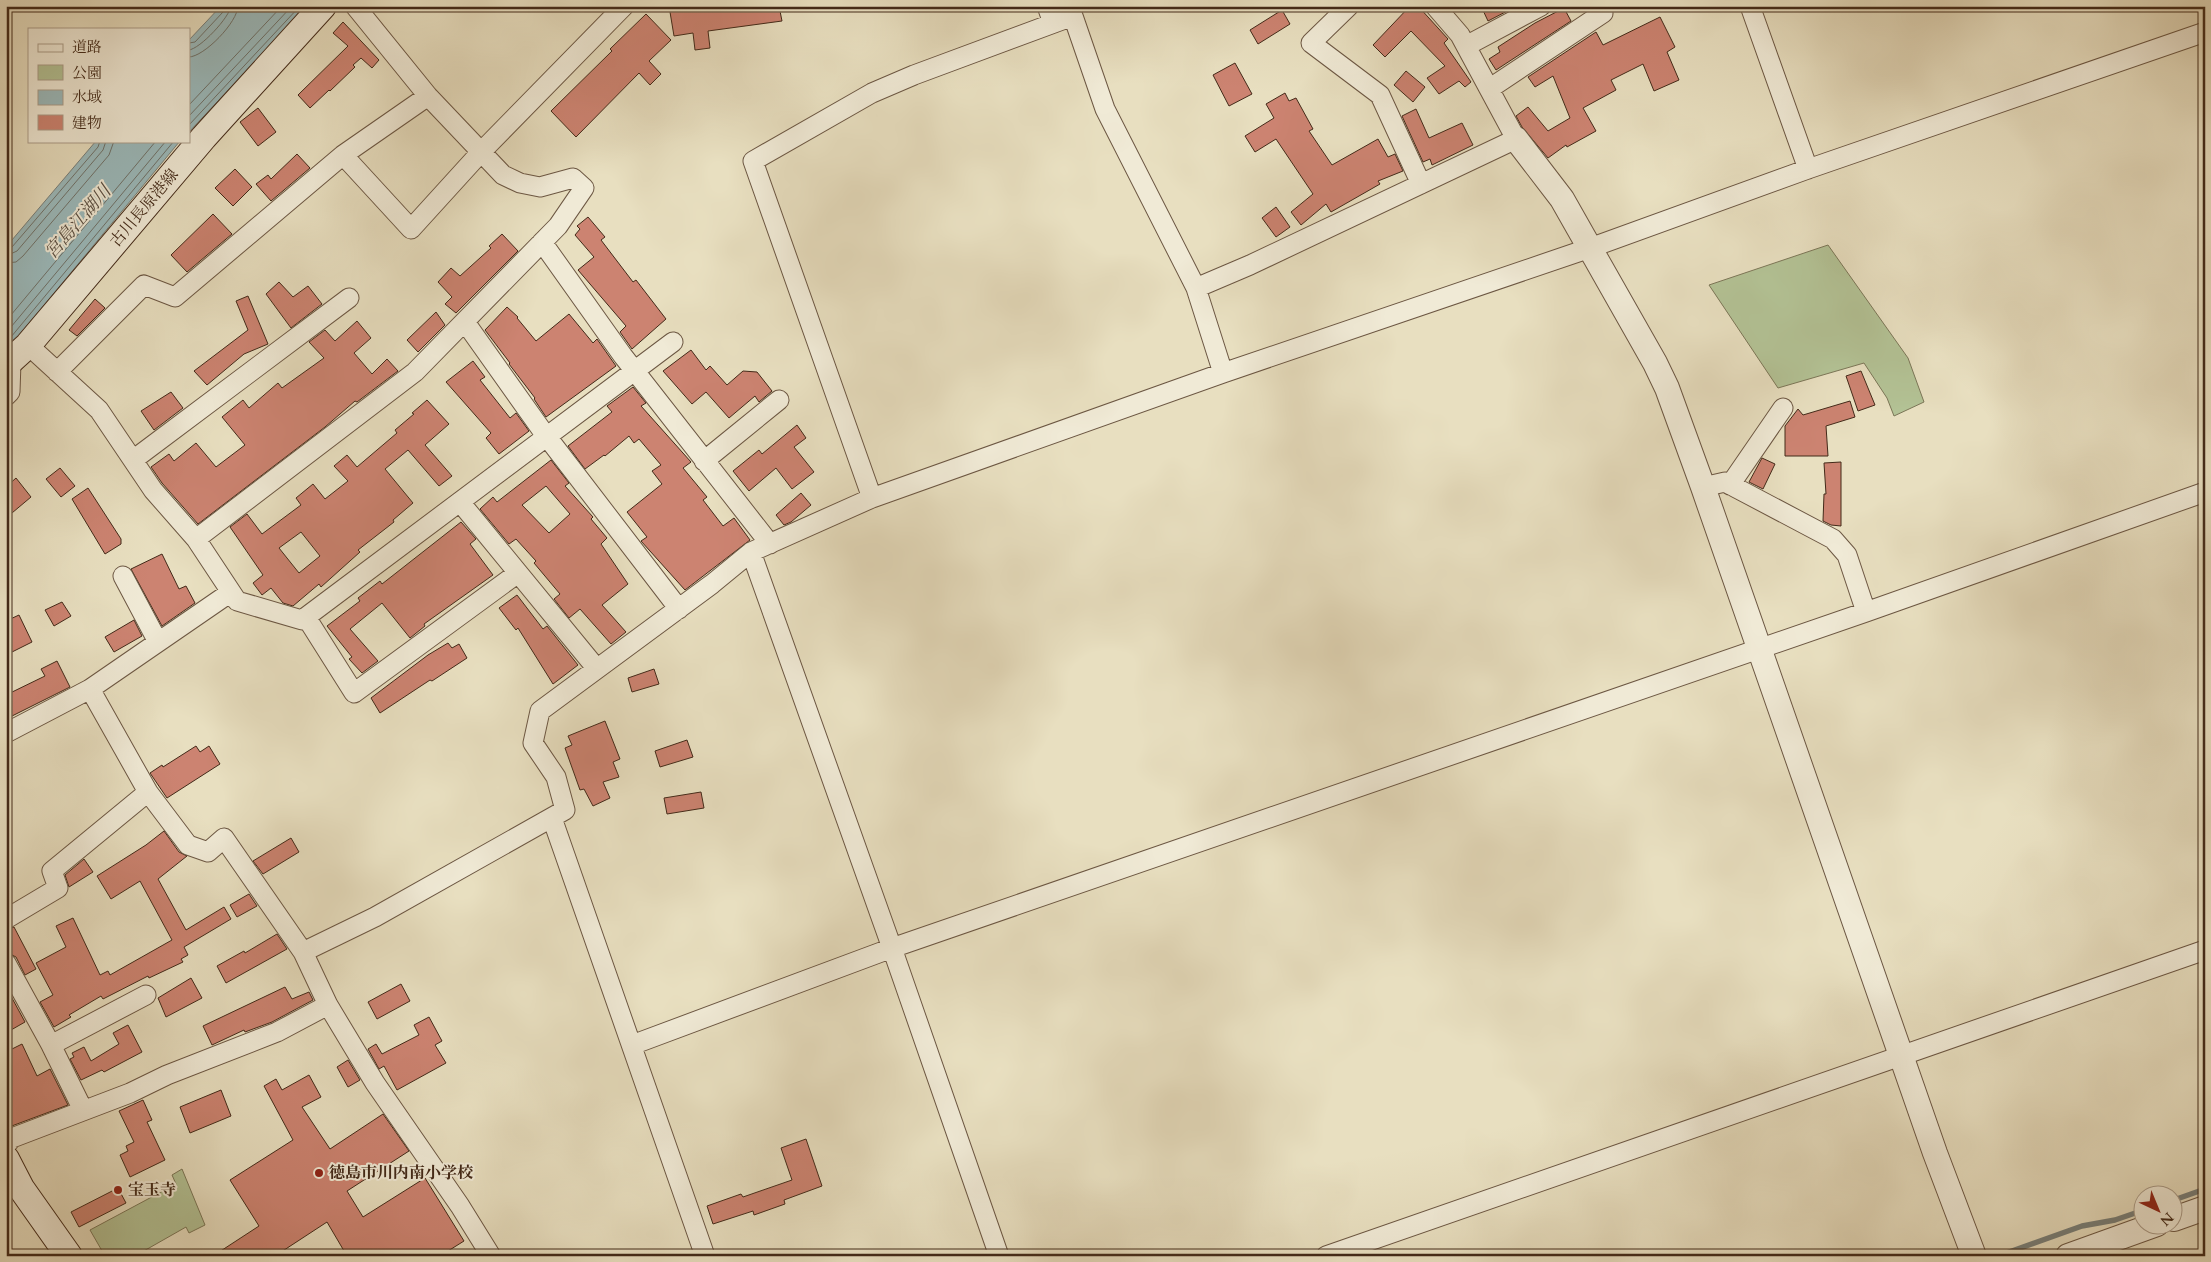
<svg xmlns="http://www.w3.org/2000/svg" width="2211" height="1262" viewBox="0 0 2211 1262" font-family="Cardo,'Noto Serif JP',serif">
  <rect width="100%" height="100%" fill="#e8dfc0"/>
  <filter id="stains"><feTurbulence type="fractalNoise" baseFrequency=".004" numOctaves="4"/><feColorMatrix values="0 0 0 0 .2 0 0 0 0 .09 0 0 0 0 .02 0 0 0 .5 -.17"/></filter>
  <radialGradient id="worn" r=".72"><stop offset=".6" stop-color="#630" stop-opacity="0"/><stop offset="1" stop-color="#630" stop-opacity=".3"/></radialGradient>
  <path fill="#b3c295" stroke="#7b7657" d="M1828,245L1908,358L1924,402L1894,416L1887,398L1864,363L1778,388L1709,285Z
    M182,1169L205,1225L189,1233L186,1227L135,1256H105L90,1230L176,1184L172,1175Z"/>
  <path fill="#9bbabc" stroke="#78807b" d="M221,6H307L189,132V40Z
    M96,141H180L6,351V247Z"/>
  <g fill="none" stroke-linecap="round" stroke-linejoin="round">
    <path stroke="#6f726a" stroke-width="1" d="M189,43L195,42L223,12L225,6
      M189,50C200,49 230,17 231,6
      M189,57C204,57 238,22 238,6
      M189,105L282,6
      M189,116L292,6
      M189,125L300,6
      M6,249L12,247L98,147L100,141
      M6,256L17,251L103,150L106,141
      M6,263L16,262L23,256L109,155L114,141
      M6,321L156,141
      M6,333L166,141
      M6,343L174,141"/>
    <path stroke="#78807b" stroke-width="5.5" d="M2174,1200L2205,1189
      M1998,1256L2082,1226L2115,1220L2144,1210"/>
  </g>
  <path fill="#cc8371" stroke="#432a19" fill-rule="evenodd" d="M669,6H779L782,21L708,31L710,48L695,50L693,33L674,36Z
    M1410,6H1418L1448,39L1444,43L1471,82L1465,87L1459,81L1439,94L1427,78L1445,66L1411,31L1385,57L1373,45Z
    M1481,6H1517L1488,21Z
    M1564,8L1571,21L1496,70L1489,59L1500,52L1498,47L1535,23Z
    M1282,10L1290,24L1258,44L1250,30Z
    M646,14L671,40L649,61L661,74L650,85L639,73L576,137L551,111L612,51L610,49Z
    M1660,17L1675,47L1667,52L1679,80L1654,91L1643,64L1611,80L1616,90L1583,108L1596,131L1567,147L1566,145L1548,158L1522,127L1516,116L1528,107L1548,131L1570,118L1553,76L1535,87L1528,77L1596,32L1603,45Z
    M343,22L379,60L372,68L361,58L353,65L355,67L330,91L329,90L310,108L298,95L348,46L333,33Z
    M1235,63L1252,94L1229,106L1213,75Z
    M1406,71L1425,87L1413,102L1394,85Z
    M1285,93L1289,101L1296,98L1313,129L1309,131L1332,165L1378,139L1388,157L1395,154L1403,171L1378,181L1380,184L1331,212L1326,204L1301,225L1291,212L1313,194L1276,139L1255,152L1245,136L1274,118L1266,104Z
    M258,108L276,132L258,146L240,122Z
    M1416,109L1429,138L1462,123L1473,145L1432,165L1430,159L1423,162L1402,116Z
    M297,154L310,168L271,201L256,184L268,175L271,179Z
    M235,169L252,187L233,206L215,188Z
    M1276,207L1290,227L1276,237L1262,218Z
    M213,214L232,234L187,272L171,255Z
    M588,217L605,237L601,240L633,282L636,280L666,319L632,349L620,332L626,326L578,270L594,257L575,235L580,229L577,226Z
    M502,234L518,251L456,313L445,304L452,297L438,282L451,268L460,276L491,248L489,246Z
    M279,282L293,297L308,286L322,304L291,328L266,294Z
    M248,296L268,344L244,354L207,385L194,371L248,330L236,301Z
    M95,299L105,308L77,336L69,330Z
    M507,307L518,317L517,318L536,341L569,314L593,343L597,339L616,366L546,417L534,399L535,398L509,364L510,363L485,330Z
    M436,312L445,325L418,352L407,340Z
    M357,321L371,338L354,353L372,374L387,359L398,371L357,402L355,401L325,427L198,524L162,483L151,467L169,454L174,461L196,443L216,467L245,445L222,417L243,400L249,408L278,383L282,388L324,358L309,342L325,330L335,341Z
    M691,350L706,370L710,366L727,385L743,371L757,372L772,391L759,402L755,396L729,418L706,392L692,404L663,371Z
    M473,361L485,377L480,380L510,418L516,413L529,431L499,454L486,438L491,433L446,382Z
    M1861,371L1875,405L1858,411L1846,376Z
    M633,387L646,403L641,406L691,462L683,468L707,497L703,500L723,526L734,518L750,540L685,590L641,541L647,537L627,512L662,484L652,471L661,465L639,439L634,443L629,436L605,456L604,455L585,469L568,446L612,412L607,406Z
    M171,392L183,408L154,430L141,411Z
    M427,400L449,424L425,445L452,476L439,486L408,450L385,469L413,503L393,520L394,522L358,550L360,552L321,587L319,584L293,606L283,603L271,588L262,595L253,583L263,575L230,527L247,514L262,534L301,505L296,498L313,484L325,499L348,481L334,466L347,455L357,467L397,433L395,430L414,414L412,413ZM301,532L320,556L299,573L279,548Z
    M1850,401L1855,417L1826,426L1828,456H1785V426L1798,409L1803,415Z
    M797,425L806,438L794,447L814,472L792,489L776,468L749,491L733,471L759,450L762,454Z
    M1762,458L1775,464L1763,489L1749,482Z
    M551,460L569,483L565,486L593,517L591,519L607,538L601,544L628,584L602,605L626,632L611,644L580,609L569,618L554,599L560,594L534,563L536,561L516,539L509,544L480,509L493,497L497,502ZM546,486L570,514L549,533L522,505Z
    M1841,462V526L1831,525L1823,521L1824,494H1826L1824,463Z
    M60,468L75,486L61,497L46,479Z
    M16,478L31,497L6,518V487Z
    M88,488L121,539V544L105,554L72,499Z
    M801,493L811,505L791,522L784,525L776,515Z
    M461,522L476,539L470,544L493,575L424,624L425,626L410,638L382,603L350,629L378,661L362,673L349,659L352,657L327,626L360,601L358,598L380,581L382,584Z
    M162,554L179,589L186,586L195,603L162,626L131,569Z
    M517,595L543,629L547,626L578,665L553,684L518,628L516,630L499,608Z
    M62,602L71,616L54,626L45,610Z
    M19,615L32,642L6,655V621Z
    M134,620L142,636L114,652L105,637Z
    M448,643L452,648L459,644L467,658L432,681L430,680L380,713L371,698L428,655Z
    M57,661L70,687L6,719V695L45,676L41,669Z
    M654,669L659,684L632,692L628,678Z
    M605,721L620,759L613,762L619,777L603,782L610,798L593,806L584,789L580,790L565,748L572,745L568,736Z
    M687,740L693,757L660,767L655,751Z
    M196,746L200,752L209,746L220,764L167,798L150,773L162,765L163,767Z
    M701,792L704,808L667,814L664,798Z
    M164,831L179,852L187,856L158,879L186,930L224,907L231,919L184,947L188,955L181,959L183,962L149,978L148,976L103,999L101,996L69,1015L71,1017L54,1027L40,1002L53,995L36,963L66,947L56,926L73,918L100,975L108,971L110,975L172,940L140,881L111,899L97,876L146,845Z
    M291,838L299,852L263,874L253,861Z
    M84,859L93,872L69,887L65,875Z
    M249,894L257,906L237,917L230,905Z
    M14,927L36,969L25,975L16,957L6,952V930Z
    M277,934L287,949L226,983L217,966L244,951L245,953Z
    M191,978L202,998L166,1017L158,998Z
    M401,984L410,1001L377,1019L368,1002Z
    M6,987L25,1022L11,1030L6,1021Z
    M285,987L292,999L309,992L313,1000L272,1022L245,1032L244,1030L212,1045L203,1026Z
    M429,1017L442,1041L435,1045L446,1063L397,1090L384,1066L379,1069L368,1049L376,1044L382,1054L419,1035L414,1025Z
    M128,1025L142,1052L104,1072L102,1070L81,1080L70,1059L74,1057L72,1053L84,1047L91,1061L119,1044L113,1033Z
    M22,1044L37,1076L50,1069L68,1105L9,1127L6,1120V1052Z
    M348,1060L360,1080L348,1087L337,1067Z
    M309,1075L321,1097L302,1107L330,1149L383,1114L409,1151L347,1191L363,1217L425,1178L464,1241L440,1256H347L327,1222L275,1256H213L259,1226L230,1180L293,1140L264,1086L276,1079L282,1090Z
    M221,1090L231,1116L190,1133L180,1107Z
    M143,1100L152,1120L147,1122L165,1160L130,1177L120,1155L128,1151L126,1146L134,1142L119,1111Z
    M806,1139L822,1186L784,1200L785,1204L754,1215L753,1211L713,1224L707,1206L741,1194L743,1197L792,1180L781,1148Z
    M118,1188L126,1203L79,1227L71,1212Z"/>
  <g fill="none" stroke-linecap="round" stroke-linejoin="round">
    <g stroke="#6c5743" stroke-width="21">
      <path id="minor" d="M1047,6L1053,23
        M1349,6L1311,43L1380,95L1421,184
        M1750,6L1808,169
        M1466,46L1541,6
        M1489,89L1603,13L1602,6
        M343,155L411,229L481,152L624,6
        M542,242L623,356L770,544
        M1196,288L1223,373
        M465,322L541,429L679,609
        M28,345L99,410L153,490L196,539L415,372L558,226L584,188L573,178L540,187L520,183L503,175L428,96L355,6
        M57,372L144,285L175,297L343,155L428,96
        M6,396L10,392L11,362
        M133,460L349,298
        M704,461L779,400
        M1730,485L1783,408
        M1703,487L1725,482L1833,539L1847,555L1866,612
        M872,498L753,161L872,93L914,75L1073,16L1105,109L1196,288L1250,265L1516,139L1460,35L1435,6
        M460,502L597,669
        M196,539L237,601L302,620L673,342
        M751,552L892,948L999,1256
        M123,576L158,642
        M306,617L354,693L518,573
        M90,689L231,592
        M6,733L90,689L148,792L188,845L208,852L224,838L303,952L328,1005L375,1083L460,1206L491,1256
        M552,818L705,1256
        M6,919L58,888L52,871L148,792
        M303,952L375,917L565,810L556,777L533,743L540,711L712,584L751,552L872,498L1223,373L1590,248L1808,169L2205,32
        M6,963L51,1045L83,1110
        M51,1045L146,995
        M632,1045L892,948L1866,612L2205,492
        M6,1145L12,1138L130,1093L167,1075L277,1032L328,1005
        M1326,1256L2205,950"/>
    </g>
    <g stroke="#6c5743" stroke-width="26">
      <path id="tertiary" d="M1516,139L1562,199L1655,363L1667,388L1703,487L1935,1153L1974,1256
        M2174,1219L2205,1208
        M2068,1256L2157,1224"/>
    </g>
    <g stroke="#432a19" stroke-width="28">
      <path id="secondary" d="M6,365L28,345L204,137L323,6
        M6,1159L21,1188L69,1256"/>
    </g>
    <use href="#minor" stroke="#f0ead6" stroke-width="19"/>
    <use href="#tertiary" stroke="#f0ead6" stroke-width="24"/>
    <use href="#secondary" stroke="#f0ead6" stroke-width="26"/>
  </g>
  <g fill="#8f2418" stroke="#f0ead6" stroke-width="2">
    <circle cx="319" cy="1173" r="5"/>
    <circle cx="118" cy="1190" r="5"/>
  </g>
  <g text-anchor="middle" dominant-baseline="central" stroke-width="4" stroke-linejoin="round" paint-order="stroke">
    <g font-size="16" fill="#432a19" stroke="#f0ead6">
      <text transform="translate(144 208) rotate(-50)">古川長原港線</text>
    </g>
    <g font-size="16" font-weight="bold" fill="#432a19" stroke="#f0ead6" text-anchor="start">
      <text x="329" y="1173">徳島市川内南小学校</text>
      <text x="128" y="1190">宝玉寺</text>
    </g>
    <g font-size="18" font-style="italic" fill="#594e42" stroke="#f0ead6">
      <text transform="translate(78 222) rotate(-49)">宮島江湖川</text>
    </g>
  </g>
  <rect width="2211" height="1262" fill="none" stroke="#e8dfc0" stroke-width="25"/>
  <rect x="8" y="8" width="2196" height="1247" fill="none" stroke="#432a19" stroke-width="2.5"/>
  <rect x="12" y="12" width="2186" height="1237" fill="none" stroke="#432a19"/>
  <rect x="28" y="28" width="162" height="115" fill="#f0ead6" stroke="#ab9d8a"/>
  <rect x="38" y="44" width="25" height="8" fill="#f0ead6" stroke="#ab9d8a"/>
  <text x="72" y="52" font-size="15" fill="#432a19">道路</text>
  <rect x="38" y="65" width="25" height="15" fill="#b3c295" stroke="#ab9d8a"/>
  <text x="72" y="78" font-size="15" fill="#432a19">公園</text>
  <rect x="38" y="90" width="25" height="15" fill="#9bbabc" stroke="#ab9d8a"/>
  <text x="72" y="102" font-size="15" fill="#432a19">水域</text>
  <rect x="38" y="115" width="25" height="15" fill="#cc8371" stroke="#ab9d8a"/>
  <text x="72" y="128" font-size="15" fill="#432a19">建物</text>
  <g transform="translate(2158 1210) rotate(136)"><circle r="24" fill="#f0ead6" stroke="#ab9d8a"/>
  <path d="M0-4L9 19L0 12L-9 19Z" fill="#8f2418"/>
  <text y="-8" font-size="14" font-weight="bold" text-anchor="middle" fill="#432a19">N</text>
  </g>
  <rect width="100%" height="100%" filter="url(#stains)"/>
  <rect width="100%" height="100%" fill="url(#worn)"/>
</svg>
